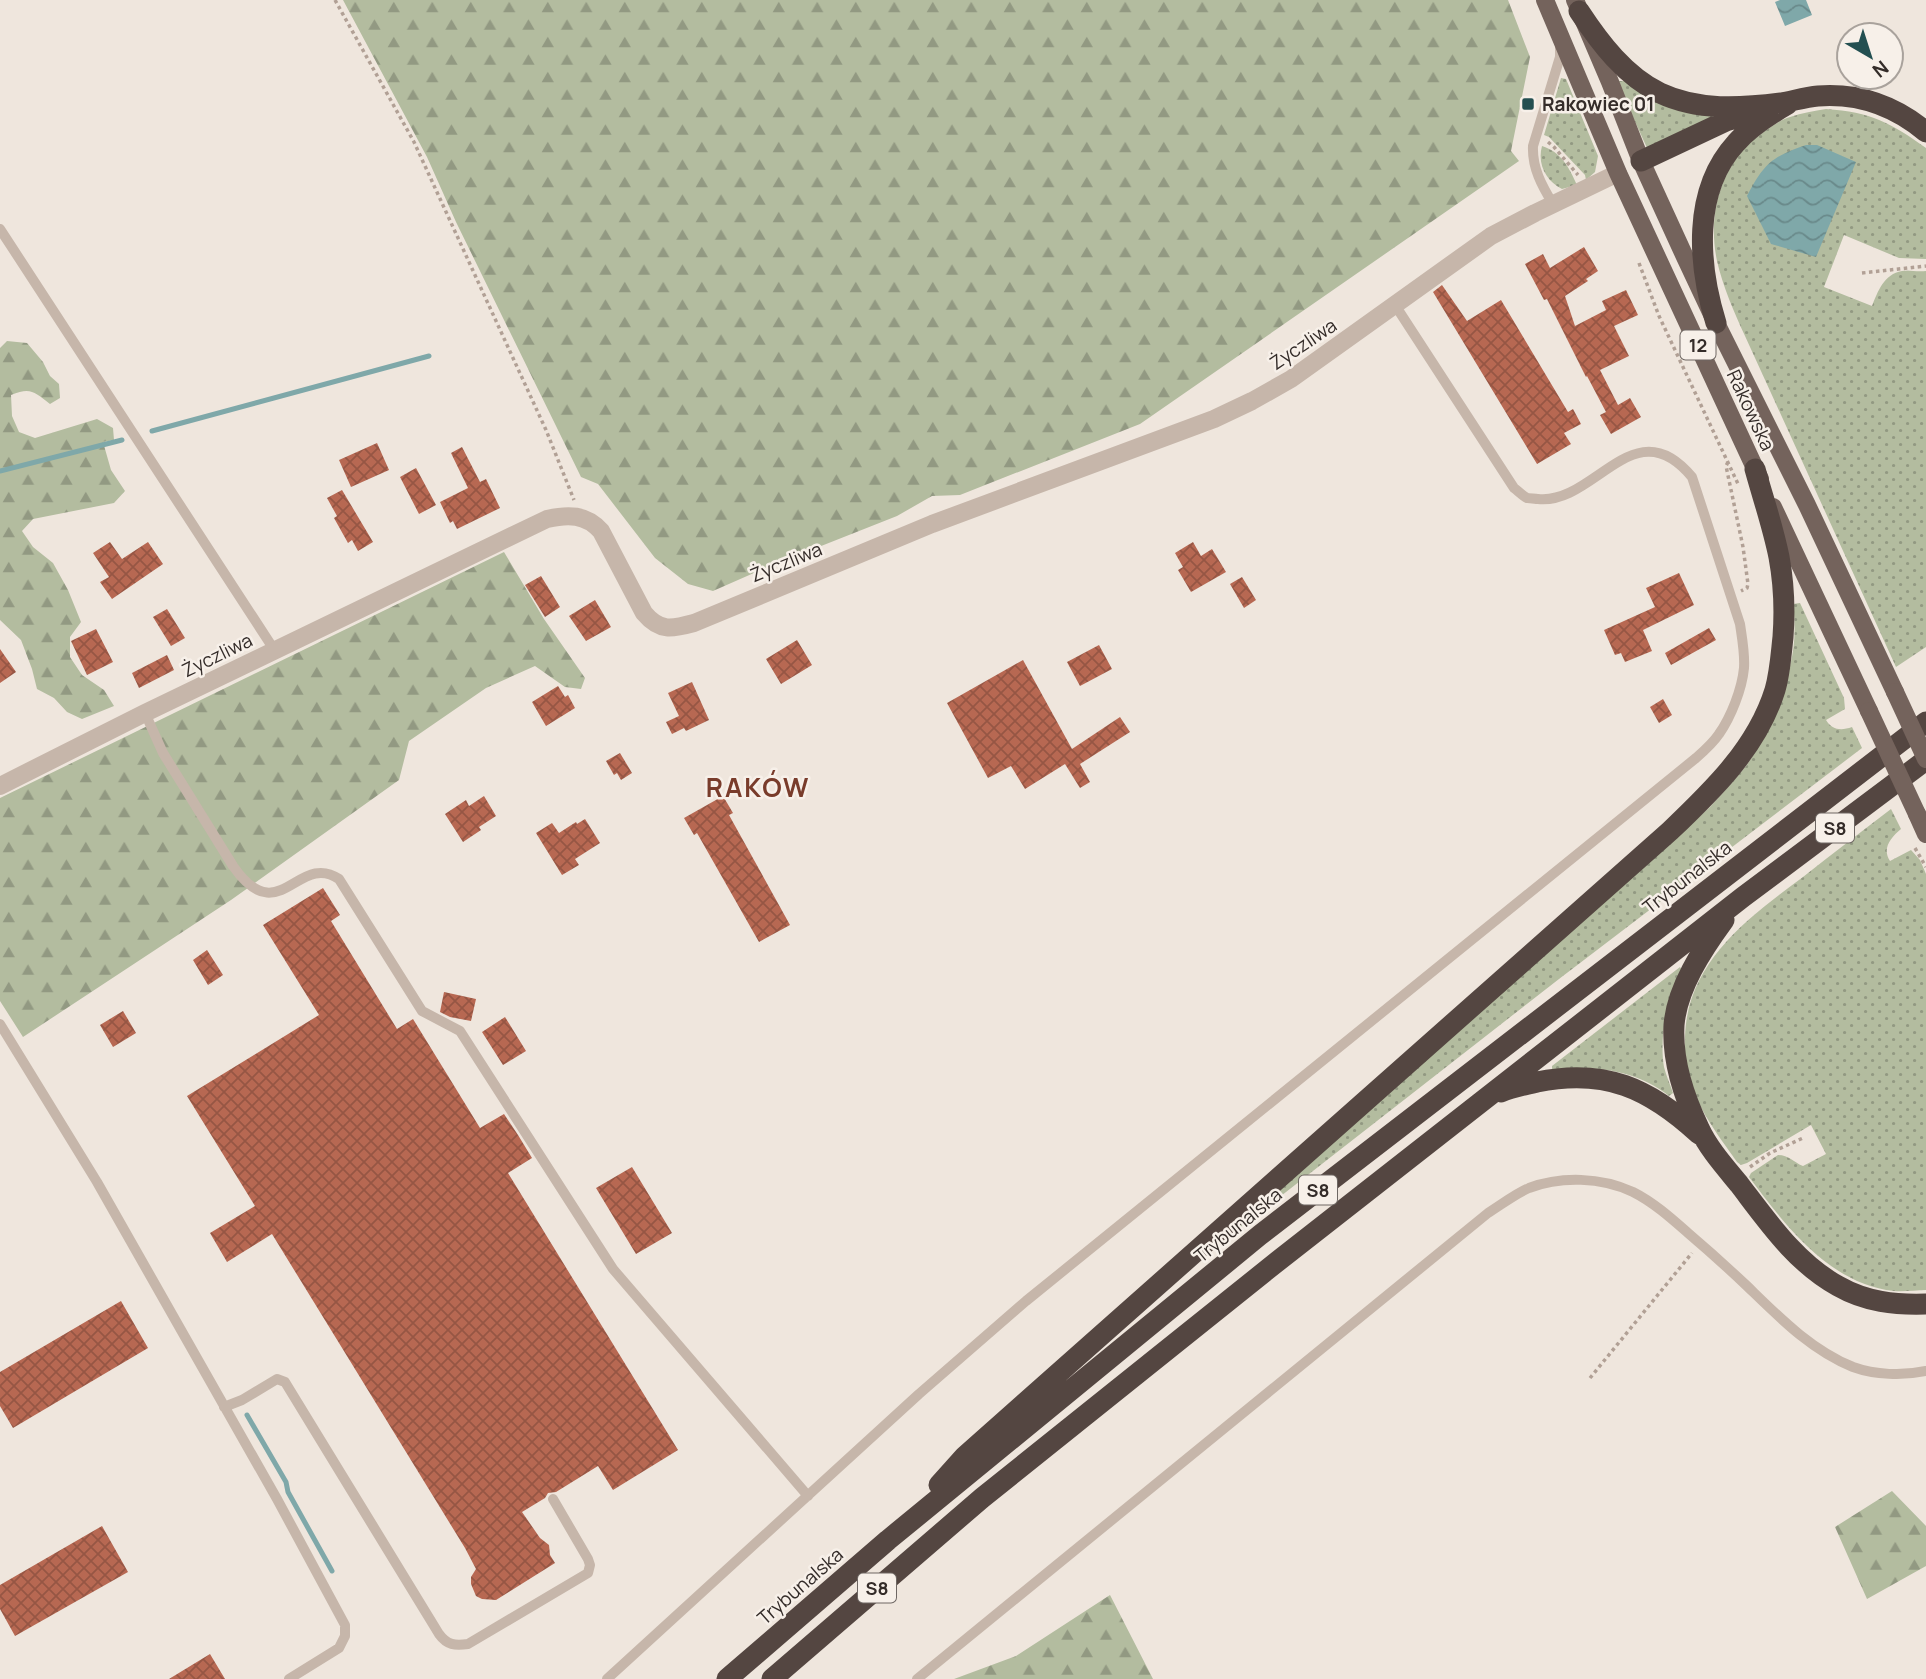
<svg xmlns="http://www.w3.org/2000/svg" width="1926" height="1679" viewBox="0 0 1926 1679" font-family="Manrope,sans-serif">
  <defs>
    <pattern id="grass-dots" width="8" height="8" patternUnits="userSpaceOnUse" patternTransform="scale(1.75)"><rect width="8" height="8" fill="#b3bc9f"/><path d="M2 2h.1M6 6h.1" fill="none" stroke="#929982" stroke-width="1.8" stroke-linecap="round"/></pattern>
    <pattern id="forest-firs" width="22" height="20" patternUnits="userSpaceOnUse" patternTransform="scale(1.75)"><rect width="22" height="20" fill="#b3bc9f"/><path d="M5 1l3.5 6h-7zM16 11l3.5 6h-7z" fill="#929982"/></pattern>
    <pattern id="water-waves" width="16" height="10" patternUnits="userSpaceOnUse" patternTransform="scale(1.75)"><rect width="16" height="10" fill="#7fa8a9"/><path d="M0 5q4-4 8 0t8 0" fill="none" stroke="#69898a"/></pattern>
    <pattern id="building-cross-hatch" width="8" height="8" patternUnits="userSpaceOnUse" patternTransform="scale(1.75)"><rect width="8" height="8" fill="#b76852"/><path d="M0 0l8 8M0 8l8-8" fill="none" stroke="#965644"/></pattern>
  </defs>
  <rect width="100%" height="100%" fill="#efe6dd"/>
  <path fill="url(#grass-dots)" d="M1561,78L1566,79L1598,156L1595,172L1586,180L1585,175L1549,137L1544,135Z
    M1619,81H1625L1712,116L1714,120L1648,150L1621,91Z
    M1826,109C1871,112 1891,123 1926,148V259L1899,258L1844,235L1824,287L1872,306C1878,291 1884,274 1902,271C1909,270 1917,272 1926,271V647L1896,667L1745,336C1734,312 1723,287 1717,261C1707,213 1721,162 1762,133C1771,127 1780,120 1790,117C1802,113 1814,111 1826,109Z
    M1542,146C1561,152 1569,167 1577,185L1562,189C1546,181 1537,164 1542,146Z
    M1800,603L1844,698L1845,709L1826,720C1832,730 1841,731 1852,727L1862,748L1559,979L1241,1227L1240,1225L1710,807C1722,793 1735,780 1746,766C1759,748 1767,729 1775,709C1791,669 1798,647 1793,604Z
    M1891,809L1901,829C1890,838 1882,849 1890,861L1911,850L1920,860L1926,874V1290C1916,1290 1904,1292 1894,1291C1829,1284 1785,1225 1749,1177L1751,1173L1778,1155C1789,1155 1793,1162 1803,1166L1826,1154L1811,1125L1747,1163L1741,1165L1737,1162C1716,1132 1692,1102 1686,1064C1684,1056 1685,1046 1685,1037C1687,962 1748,918 1803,877C1832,854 1862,831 1891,809Z
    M1680,967L1682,970C1667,996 1659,1037 1664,1067C1666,1075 1670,1084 1673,1093L1669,1096C1635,1069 1593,1065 1552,1071V1066Z"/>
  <path fill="url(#forest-firs)" d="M343,0H1508L1530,57L1511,151L1519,161L1140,424L960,495L932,496L897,516L763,569L713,591L688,584L655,558L598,484L581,477L456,222L427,157Z
    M7,341L27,343L43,362L50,376L59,384L60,398L50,404C34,392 31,387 11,395L12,416L19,432L35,438L97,419L113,428L114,440L103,442L111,470L125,491L114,503L33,519L22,531L33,547L53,563L68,590L81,622L70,637V657L82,675L104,690L114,706L82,719L67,712L54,698L37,689L32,669L21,640L0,620V348Z
    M504,552L544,619L585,678L581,689L565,687L535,666L486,688L409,741L399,780L231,900L23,1037L0,1001V798Z
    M1892,1491L1926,1526V1566L1867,1599L1835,1527Z
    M1110,1595L1153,1679H954L1016,1656Z"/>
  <path fill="url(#water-waves)" d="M1780,0H1806L1812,15L1785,26L1775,2Z
    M1806,145H1817L1856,162L1816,257L1771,244L1747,196C1764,164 1771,157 1806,145Z"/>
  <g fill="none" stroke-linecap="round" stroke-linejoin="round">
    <path stroke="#7fa8a9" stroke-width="5" d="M152,431L429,356
      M0,471L122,440
      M247,1415L286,1482L288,1492L332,1571"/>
  </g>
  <path fill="url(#building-cross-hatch)" d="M1584,247L1598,271L1586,279L1588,281L1565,296L1575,326L1606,310L1602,301L1626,290L1638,315L1614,326L1629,356L1600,370L1618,405L1630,398L1641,417L1611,434L1600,415L1606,412L1587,376L1586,377L1547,299L1544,300L1525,264L1543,254L1550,268Z
    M1442,285L1467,321L1501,300L1568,412L1573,409L1581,424L1564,433L1571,444L1537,464L1433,292Z
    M377,443L389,470L351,487L339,460Z
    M462,447L480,482L486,479L500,508L457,529L453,521L450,523L440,502L468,488L451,453Z
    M416,468L436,505L419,514L400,477Z
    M342,490L373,542L358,551L352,540L348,543L334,518L337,516L327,498Z
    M110,542L122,559L148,542L163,564L112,599L100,582L109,577L93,553Z
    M1193,542L1201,556L1212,549L1226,572L1191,592L1178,570L1183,567L1175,553Z
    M1679,573L1694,605L1643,630L1652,651L1625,662L1621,653L1615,655L1604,630L1655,607L1646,588Z
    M541,576L560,607L545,617L525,585Z
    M1242,577L1256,600L1244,608L1230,584Z
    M595,600L611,627L586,641L569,616Z
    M167,609L185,638L171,646L153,617Z
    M1709,628L1716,640L1671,665L1665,653Z
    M96,629L113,662L87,675L71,641Z
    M797,640L812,665L781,684L766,659Z
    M1099,645L1112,669L1080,686L1067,662Z
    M0,649L16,672L0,683Z
    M167,655L174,670L139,688L132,673Z
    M1023,660L1072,749L1120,717L1130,732L1080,764L1090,782L1080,788L1065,764L1025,789L1011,766L988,778L947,703Z
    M692,682L709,720L686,731L684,728L672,734L666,722L679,716L668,693Z
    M558,686L565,697L568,695L575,708L546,726L532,702Z
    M1663,699L1672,715L1659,723L1650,707Z
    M620,753L632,773L621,780L617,773L614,775L606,761Z
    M484,796L496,816L479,827L481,830L463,842L445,814L466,800L469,806Z
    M723,796L733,813L729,815L790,925L759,942L697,833L694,835L684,818Z
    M585,819L600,843L575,859L579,865L562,875L536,833L552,823L559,833L576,822L577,824Z
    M323,888L340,915L331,921L397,1029L413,1019L480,1128L504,1114L518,1135L532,1158L508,1173L678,1450L613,1490L598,1466L556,1492L548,1493L545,1498L522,1512L540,1538L549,1545L550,1555L555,1563L496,1600L482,1599L476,1596L471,1584V1577L476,1569L465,1548L272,1234L227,1262L210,1233L255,1206L187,1096L319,1015L263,925Z
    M207,950L223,975L208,985L193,960Z
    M444,992L476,999L471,1021L450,1017L440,1012Z
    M123,1011L136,1033L113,1047L100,1025Z
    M505,1017L526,1051L503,1065L482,1032Z
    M632,1167L672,1233L636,1254L596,1188Z
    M121,1301L148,1348L13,1428L0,1406V1372Z
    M102,1526L128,1572L15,1636L0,1609V1585Z
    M210,1654L225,1679H169Z"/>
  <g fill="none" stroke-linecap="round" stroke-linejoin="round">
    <path stroke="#b1a095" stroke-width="3.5" stroke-dasharray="3.5 3.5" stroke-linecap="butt" d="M335,0L414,142L546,430L574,500
      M1548,142L1554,147L1578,175
      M1639,263L1659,316L1739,486
      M1862,273L1926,266
      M1728,462L1726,466L1743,547L1748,584L1747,588L1741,591
      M1915,848L1926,867
      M1750,1167L1770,1153L1803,1138
      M1590,1378L1692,1253"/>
    <path stroke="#c6b6aa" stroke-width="10" d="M1553,204C1542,186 1532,168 1533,146L1560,57V44
      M0,229L275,651
      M145,713L163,753L233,866C279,932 298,851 339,879L422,1011L460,1031L613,1269L808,1496
      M0,1024L97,1182L277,1499L345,1625V1636L339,1648L289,1679
      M224,1407L242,1400L277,1379L285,1382L439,1634C447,1645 455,1646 468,1644L588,1573L590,1565L588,1559L553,1499
      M607,1679L919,1394L1026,1301L1696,758C1704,751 1713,743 1719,734C1731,717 1742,689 1744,668C1745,653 1742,638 1740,624L1692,477C1634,407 1595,505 1538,499C1536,499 1529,498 1527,498C1523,496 1518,491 1514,488L1395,305
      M917,1679L1488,1213C1501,1205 1515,1194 1529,1188C1561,1176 1601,1177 1633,1192C1653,1202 1671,1218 1688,1233C1708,1250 1728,1268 1747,1286C1779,1317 1811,1350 1853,1367C1875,1375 1903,1376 1926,1371"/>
    <path stroke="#c6b6aa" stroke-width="18" d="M0,786L145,713L547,519C568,514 586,514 601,531L644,613C660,632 672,629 694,623L932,524L1214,419L1252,401L1291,379L1491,236L1535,213L1618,173"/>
    <path stroke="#74635c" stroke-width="18" d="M1545,0L1618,173L1760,479
      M1575,0L1610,82L1641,161L1685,257L1716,323L1807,505L1895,692
      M1773,507L1869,711
      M1917,814L1926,834"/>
    <path stroke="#544641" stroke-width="21" d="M1579,11C1600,43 1625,76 1660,93C1698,111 1741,108 1781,103C1793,101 1805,97 1818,96C1858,93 1895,106 1926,132
      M1641,161L1726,121L1754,113
      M1716,323C1698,265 1692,191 1736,143C1750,127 1769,115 1788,104
      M1724,920C1702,950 1677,988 1674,1025C1672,1060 1684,1097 1699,1128C1708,1148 1725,1167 1739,1184C1768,1222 1796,1263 1838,1286C1866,1302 1895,1305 1926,1304
      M1501,1092C1512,1087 1525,1085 1537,1082C1605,1068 1649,1088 1699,1134
      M939,1485L965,1456L1670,831C1712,791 1757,748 1775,690C1780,673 1781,655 1783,637C1785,610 1784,584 1779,557C1773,527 1763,498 1755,469
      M727,1679L888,1540L1260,1235L1926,722
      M772,1679L982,1498L1278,1261L1743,897L1926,760"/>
    <path stroke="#74635c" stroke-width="18" d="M1895,692L1926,759
      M1869,711L1917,814"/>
  </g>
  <rect fill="#234f51" stroke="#f7f0e9" stroke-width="2.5" x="1521" y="97" width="14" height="14" rx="3.5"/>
  <g text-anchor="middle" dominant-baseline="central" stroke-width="5" stroke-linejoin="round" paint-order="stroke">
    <g fill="#f7f0e9" stroke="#6e6763" stroke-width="2">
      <rect x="1680.5" y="330.5" width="35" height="29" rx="5"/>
      <rect x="1816" y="813.5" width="38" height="29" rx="5"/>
      <rect x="1299" y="1175.5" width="38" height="29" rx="5"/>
      <rect x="858" y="1573.5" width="38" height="29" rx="5"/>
    </g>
    <g font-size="18" font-weight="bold" fill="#342c29">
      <text x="1698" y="345">12</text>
      <text x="1835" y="828">S8</text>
      <text x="1318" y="1190">S8</text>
      <text x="877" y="1588">S8</text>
    </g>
    <g font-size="19" font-weight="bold" fill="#342c29" stroke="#f7f0e9" text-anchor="start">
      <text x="1542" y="104">Rakowiec 01</text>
    </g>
    <g font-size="19" fill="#342c29" stroke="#f7f0e9">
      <text transform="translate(1303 344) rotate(-34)">Życzliwa</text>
      <text transform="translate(1751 410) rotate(65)">Rakowska</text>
      <text transform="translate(786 562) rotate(-22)">Życzliwa</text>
      <text transform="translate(217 655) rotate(-26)">Życzliwa</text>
      <text transform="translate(1687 877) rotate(-38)">Trybunalska</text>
      <text transform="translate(1238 1225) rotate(-39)">Trybunalska</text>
      <text transform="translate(800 1586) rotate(-41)">Trybunalska</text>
    </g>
    <g font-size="26" font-weight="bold" letter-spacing="2" fill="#793c2b" stroke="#f7f0e9">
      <text x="758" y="787">RAKÓW</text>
    </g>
  </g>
  <g transform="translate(1870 56) rotate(141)"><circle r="33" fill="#f7f0e9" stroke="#a9a29c" stroke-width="2"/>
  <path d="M0-5L12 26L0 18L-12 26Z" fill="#234f51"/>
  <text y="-10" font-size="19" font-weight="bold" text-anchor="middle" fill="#342c29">N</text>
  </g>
</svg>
